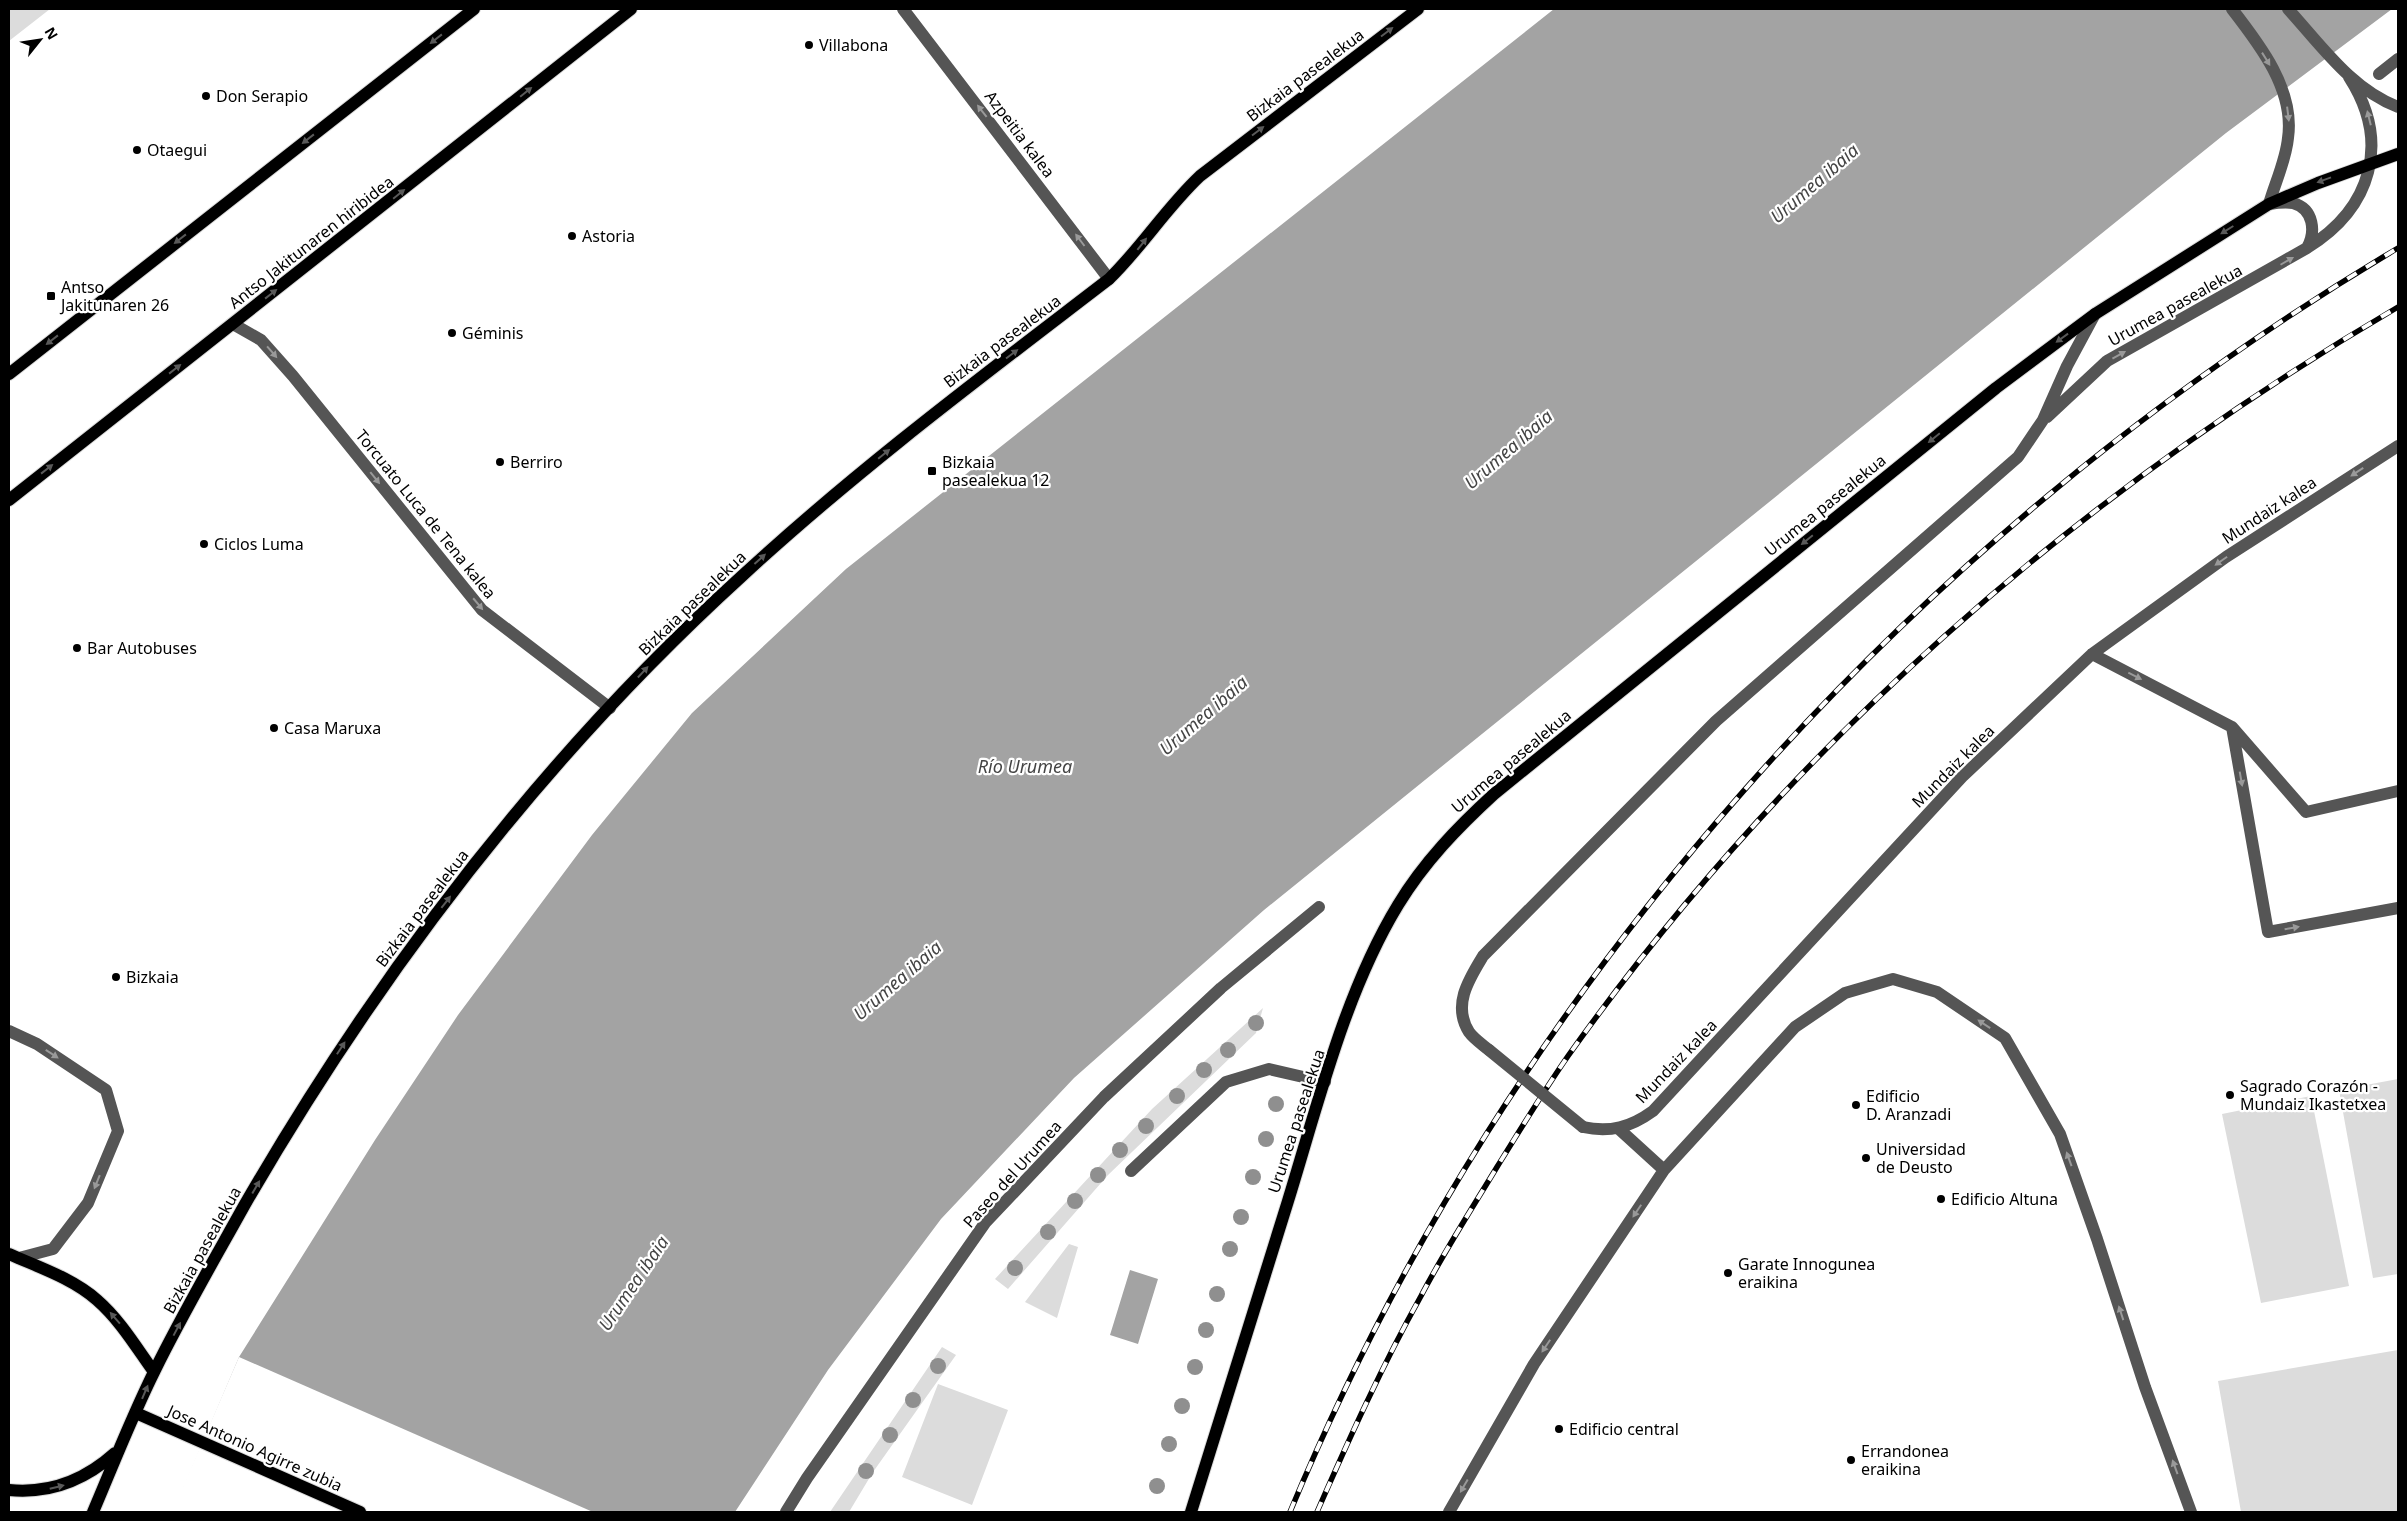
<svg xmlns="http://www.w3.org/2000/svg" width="2407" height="1521" viewBox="0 0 2407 1521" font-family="'Noto Sans',sans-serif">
  <rect width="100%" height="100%" fill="#fff"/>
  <path fill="#dcdcdc" d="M9,9H50L9,41Z
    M1263,1008L1256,1033L1108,1175L1008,1289L995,1279L1152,1109Z
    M2398,1079V1274L2373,1278L2339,1090Z
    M2311,1096L2349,1286L2261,1303L2222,1114Z
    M1069,1244L1078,1247L1057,1318L1025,1302Z
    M942,1347L956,1355L873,1472L849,1512H830Z
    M2398,1350V1512H2241L2218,1381Z
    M938,1384L1008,1410L972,1505L902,1477Z"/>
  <path fill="#a3a3a3" d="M1554,9H2392L2226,133L1264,910L1074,1078L941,1219L828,1370L735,1512H173L239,1357L375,1140L458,1015L592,835L692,713L846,569Z
    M1130,1270L1158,1279L1138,1344L1110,1335Z"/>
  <path fill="#fff" d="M239,1357L593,1512H172Z"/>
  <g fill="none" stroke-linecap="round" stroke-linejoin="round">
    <g stroke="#dbdbdb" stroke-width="14">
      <path id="major" d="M9,374L474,9
        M9,500L631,9
        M9,1254C38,1267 72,1278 97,1300C120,1320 136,1347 154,1372
        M136,1413L360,1512
        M9,1490C50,1494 85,1480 115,1453
        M93,1512C113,1465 132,1416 155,1370C182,1315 214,1260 244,1206C378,974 543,757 742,576C858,469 984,375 1109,279C1142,247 1166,208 1200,176L1418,9
        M1191,1512C1224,1409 1256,1305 1288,1201C1318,1104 1345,992 1398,905C1424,862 1458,827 1494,794L1996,388L2095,314L2269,204L2318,183L2398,154"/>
    </g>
    <path stroke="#555" stroke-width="12" d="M903,9L1109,279
      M2232,9C2260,45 2295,90 2288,138C2286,160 2275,183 2269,204C2276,203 2285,202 2293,203C2314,209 2316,232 2307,248
      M2288,9C2321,45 2351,89 2398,107
      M2379,74L2398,59
      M233,324L261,340L293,376L482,610L610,708
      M2047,417L2107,361L2307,248C2372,208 2391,142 2349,77
      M2092,654L2232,727L2268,932L2398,908
      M2232,727L2306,812L2398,791
      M9,1031L37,1044L106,1090L118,1131L88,1203L53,1249L19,1258
      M1489,1050C1483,1045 1474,1039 1469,1032C1452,1005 1469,979 1483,956L1716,721L2018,457L2043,420L2067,366L2095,314
      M1583,1127C1610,1133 1631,1127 1653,1111L1962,777L2092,654L2226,557L2398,446
      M1619,1129L1664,1170
      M1131,1171L1226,1082L1269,1069L1325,1082
      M786,1512L807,1478L985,1223L1104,1097L1221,988L1319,907
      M1449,1512L1534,1364L1664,1170L1795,1027L1845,993L1893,979L1937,992L2005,1038L2060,1134L2097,1239L2145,1387L2191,1512"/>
    <use href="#major" stroke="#000" stroke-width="12"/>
    <g stroke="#000" stroke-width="5.5">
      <path id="rail" d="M1290,1512C1508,987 1910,538 2398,248
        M1317,1512C1349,1439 1382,1366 1421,1296C1444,1252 1471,1210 1497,1167C1520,1130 1543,1092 1568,1056C1788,747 2072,498 2398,307"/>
    </g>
    <use href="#rail" stroke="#fff" stroke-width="4" stroke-dasharray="11" stroke-linecap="butt"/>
    <path stroke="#555" stroke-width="12" d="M1489,1050L1583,1127"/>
  </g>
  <g fill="#8f8f8f">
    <circle cx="1256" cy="1023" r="8"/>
    <circle cx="1228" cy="1050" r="8"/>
    <circle cx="1204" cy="1070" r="8"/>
    <circle cx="1177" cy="1096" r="8"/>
    <circle cx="1276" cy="1104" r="8"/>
    <circle cx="1146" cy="1126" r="8"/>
    <circle cx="1266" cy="1139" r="8"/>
    <circle cx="1120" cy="1150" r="8"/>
    <circle cx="1098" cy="1175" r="8"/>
    <circle cx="1253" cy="1177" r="8"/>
    <circle cx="1075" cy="1201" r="8"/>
    <circle cx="1241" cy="1217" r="8"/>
    <circle cx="1048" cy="1232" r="8"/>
    <circle cx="1230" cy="1249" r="8"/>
    <circle cx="1015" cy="1268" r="8"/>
    <circle cx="1217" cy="1294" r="8"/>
    <circle cx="1206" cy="1330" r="8"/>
    <circle cx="938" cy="1366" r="8"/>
    <circle cx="1195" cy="1367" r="8"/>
    <circle cx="913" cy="1400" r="8"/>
    <circle cx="1182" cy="1406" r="8"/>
    <circle cx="890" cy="1435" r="8"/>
    <circle cx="1169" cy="1444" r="8"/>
    <circle cx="866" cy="1471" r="8"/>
    <circle cx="1157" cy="1486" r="8"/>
  </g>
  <defs><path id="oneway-solid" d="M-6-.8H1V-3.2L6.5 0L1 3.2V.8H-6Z" transform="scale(1.25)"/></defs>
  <g fill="#595959">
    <use href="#oneway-solid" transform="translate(1387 32) rotate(-37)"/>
    <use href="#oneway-solid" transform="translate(436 39) rotate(142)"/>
    <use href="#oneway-solid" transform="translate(526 92) rotate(-39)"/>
    <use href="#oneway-solid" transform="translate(1258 131) rotate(-37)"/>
    <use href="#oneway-solid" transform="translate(308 139) rotate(142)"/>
    <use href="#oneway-solid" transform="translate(2324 180) rotate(160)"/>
    <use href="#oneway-solid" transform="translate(399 194) rotate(-39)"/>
    <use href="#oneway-solid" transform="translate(2227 230) rotate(148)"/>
    <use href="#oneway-solid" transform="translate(180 239) rotate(142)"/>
    <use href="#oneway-solid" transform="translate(1142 244) rotate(-52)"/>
    <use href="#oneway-solid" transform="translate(271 294) rotate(-38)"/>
    <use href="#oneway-solid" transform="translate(2062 338) rotate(144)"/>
    <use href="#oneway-solid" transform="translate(52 340) rotate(142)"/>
    <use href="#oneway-solid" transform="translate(1012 354) rotate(-37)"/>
    <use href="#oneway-solid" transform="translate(175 369) rotate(-38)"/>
    <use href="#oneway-solid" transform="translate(1934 438) rotate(141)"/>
    <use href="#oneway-solid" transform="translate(884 454) rotate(-39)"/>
    <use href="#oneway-solid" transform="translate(47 469) rotate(-38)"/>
    <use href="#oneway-solid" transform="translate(1807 540) rotate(141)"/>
    <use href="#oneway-solid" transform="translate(760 559) rotate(-42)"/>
    <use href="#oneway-solid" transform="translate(643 672) rotate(-47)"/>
    <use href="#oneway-solid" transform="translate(446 902) rotate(-52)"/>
    <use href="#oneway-solid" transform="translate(341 1048) rotate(-57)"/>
    <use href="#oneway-solid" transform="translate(256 1187) rotate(-60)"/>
    <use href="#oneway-solid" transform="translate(115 1318) rotate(-131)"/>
    <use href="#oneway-solid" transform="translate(177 1329) rotate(-62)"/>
    <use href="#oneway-solid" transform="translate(145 1392) rotate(-67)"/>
    <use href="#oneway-solid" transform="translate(57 1487) rotate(-14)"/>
  </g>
  <g fill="#999">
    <use href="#oneway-solid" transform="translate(2266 59) rotate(58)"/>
    <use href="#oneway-solid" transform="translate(982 111) rotate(-128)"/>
    <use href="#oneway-solid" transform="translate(2288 114) rotate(83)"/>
    <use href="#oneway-solid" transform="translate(2369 118) rotate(-104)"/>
    <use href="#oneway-solid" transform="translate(1080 240) rotate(-127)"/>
    <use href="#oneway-solid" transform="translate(2287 261) rotate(-30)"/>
    <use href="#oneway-solid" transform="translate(272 352) rotate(49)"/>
    <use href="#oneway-solid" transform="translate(2119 355) rotate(-29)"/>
    <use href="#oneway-solid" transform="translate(2357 472) rotate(147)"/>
    <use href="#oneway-solid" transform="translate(375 478) rotate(51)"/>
    <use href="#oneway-solid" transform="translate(2221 561) rotate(145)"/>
    <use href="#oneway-solid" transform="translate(478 604) rotate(50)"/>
    <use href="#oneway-solid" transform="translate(2135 676) rotate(27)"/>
    <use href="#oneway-solid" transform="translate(2241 779) rotate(80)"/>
    <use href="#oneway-solid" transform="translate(2292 928) rotate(-10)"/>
    <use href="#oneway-solid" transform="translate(1984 1024) rotate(-146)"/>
    <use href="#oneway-solid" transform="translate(52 1054) rotate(33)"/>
    <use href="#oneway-solid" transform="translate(2069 1159) rotate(-110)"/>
    <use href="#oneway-solid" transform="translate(97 1182) rotate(112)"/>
    <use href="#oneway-solid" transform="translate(1637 1211) rotate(124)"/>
    <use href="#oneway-solid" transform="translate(2121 1313) rotate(-108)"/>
    <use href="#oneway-solid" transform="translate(1546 1346) rotate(124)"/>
    <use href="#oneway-solid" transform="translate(2175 1467) rotate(-110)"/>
    <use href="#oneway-solid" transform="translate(1464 1486) rotate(120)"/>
  </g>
  <g fill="#000" stroke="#fff" stroke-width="2">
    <circle cx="809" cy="45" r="5"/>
    <circle cx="206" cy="96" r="5"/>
    <circle cx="137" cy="150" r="5"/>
    <circle cx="572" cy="236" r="5"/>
    <rect x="46" y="291" width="10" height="10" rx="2.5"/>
    <circle cx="452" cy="333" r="5"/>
    <circle cx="500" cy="462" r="5"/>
    <rect x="927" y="466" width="10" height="10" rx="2.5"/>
    <circle cx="204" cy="544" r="5"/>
    <circle cx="77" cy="648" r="5"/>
    <circle cx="274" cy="728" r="5"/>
    <circle cx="116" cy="977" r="5"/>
    <circle cx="2230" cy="1095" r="5"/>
    <circle cx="1856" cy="1105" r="5"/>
    <circle cx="1866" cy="1158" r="5"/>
    <circle cx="1941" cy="1199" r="5"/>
    <circle cx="1728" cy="1273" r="5"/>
    <circle cx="1559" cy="1429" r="5"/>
    <circle cx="1851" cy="1460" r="5"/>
  </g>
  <g text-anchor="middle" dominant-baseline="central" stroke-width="4.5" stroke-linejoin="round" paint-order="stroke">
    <g font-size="16" fill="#000" stroke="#fff" text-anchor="start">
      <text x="819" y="45">Villabona</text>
      <text x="216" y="96">Don Serapio</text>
      <text x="147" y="150">Otaegui</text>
      <text x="582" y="236">Astoria</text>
      <text x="61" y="287">Antso<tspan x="61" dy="18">Jakitunaren 26</tspan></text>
      <text x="462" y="333">Géminis</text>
      <text x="510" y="462">Berriro</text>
      <text x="942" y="462">Bizkaia<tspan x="942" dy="18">pasealekua 12</tspan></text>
      <text x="214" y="544">Ciclos Luma</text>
      <text x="87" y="648">Bar Autobuses</text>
      <text x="284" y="728">Casa Maruxa</text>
      <text x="126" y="977">Bizkaia</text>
      <text x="2240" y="1086">Sagrado Corazón -<tspan x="2240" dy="18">Mundaiz Ikastetxea</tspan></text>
      <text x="1866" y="1096">Edificio<tspan x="1866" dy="18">D. Aranzadi</tspan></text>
      <text x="1876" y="1149">Universidad<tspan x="1876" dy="18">de Deusto</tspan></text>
      <text x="1951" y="1199">Edificio Altuna</text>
      <text x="1738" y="1264">Garate Innogunea<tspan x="1738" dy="18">eraikina</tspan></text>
      <text x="1569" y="1429">Edificio central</text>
      <text x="1861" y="1451">Errandonea<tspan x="1861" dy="18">eraikina</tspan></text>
    </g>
    <g font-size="16" fill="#000" stroke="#fff">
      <text transform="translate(1305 75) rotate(-37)">Bizkaia pasealekua</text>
      <text transform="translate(1020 134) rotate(53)">Azpeitia kalea</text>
      <text transform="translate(311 242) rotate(-38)">Antso Jakitunaren hiribidea</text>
      <text transform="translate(2175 305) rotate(-29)">Urumea pasealekua</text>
      <text transform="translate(1002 341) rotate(-37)">Bizkaia pasealekua</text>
      <text transform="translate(1825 505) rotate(-39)">Urumea pasealekua</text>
      <text transform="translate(2269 510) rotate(-33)">Mundaiz kalea</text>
      <text transform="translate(426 514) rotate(51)">Torcuato Luca de Tena kalea</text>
      <text transform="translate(692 603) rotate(-44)">Bizkaia pasealekua</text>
      <text transform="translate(1511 761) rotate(-40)">Urumea pasealekua</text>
      <text transform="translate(1953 766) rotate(-45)">Mundaiz kalea</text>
      <text transform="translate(422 908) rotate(-53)">Bizkaia pasealekua</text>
      <text transform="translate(1676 1061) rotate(-46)">Mundaiz kalea</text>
      <text transform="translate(1296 1121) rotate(-72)">Urumea pasealekua</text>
      <text transform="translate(1012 1174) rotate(-48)">Paseo del Urumea</text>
      <text transform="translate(202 1250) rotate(-61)">Bizkaia pasealekua</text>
      <text transform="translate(255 1448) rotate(24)">Jose Antonio Agirre zubia</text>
    </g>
    <g font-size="18" font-style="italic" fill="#444" stroke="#fff">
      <text transform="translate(1814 183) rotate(-41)">Urumea ibaia</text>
      <text transform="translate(1508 449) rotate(-41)">Urumea ibaia</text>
      <text transform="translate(1203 715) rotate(-41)">Urumea ibaia</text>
      <text x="1025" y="766">Río Urumea</text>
      <text transform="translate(897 980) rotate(-41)">Urumea ibaia</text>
      <text transform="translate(633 1283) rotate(-56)">Urumea ibaia</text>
    </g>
  </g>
  <rect width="2407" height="1521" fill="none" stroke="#000000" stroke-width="20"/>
  <g transform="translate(40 40) rotate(60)" stroke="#ffffff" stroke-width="4" paint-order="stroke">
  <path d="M0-4L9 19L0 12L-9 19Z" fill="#000000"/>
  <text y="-8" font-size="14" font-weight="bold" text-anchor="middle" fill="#000000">N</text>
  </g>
</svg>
